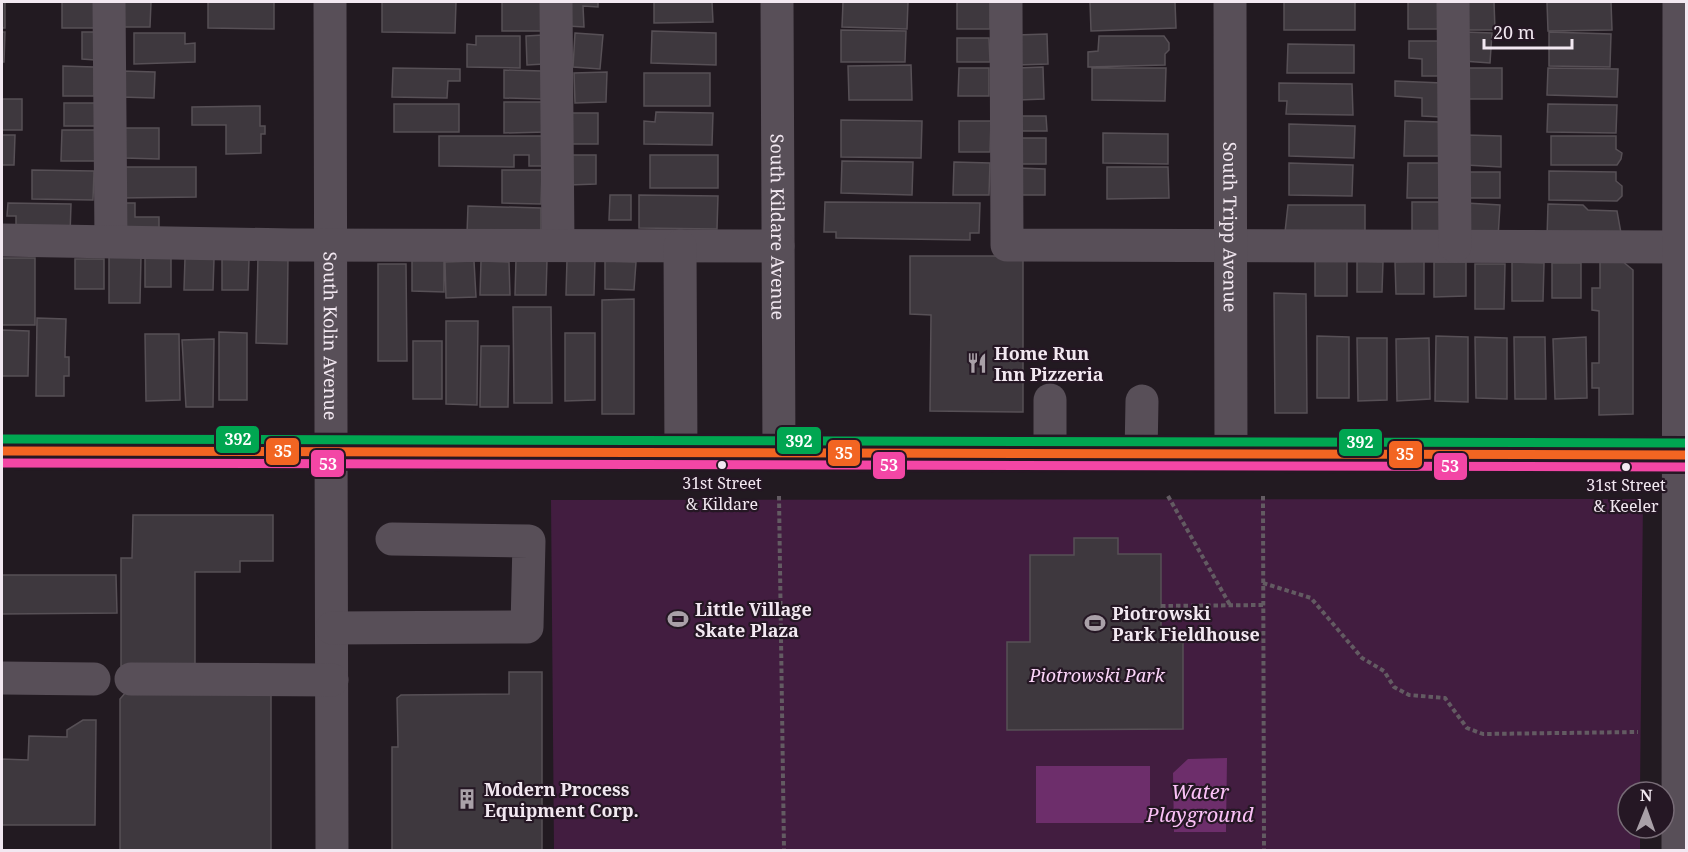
<svg xmlns="http://www.w3.org/2000/svg" width="1688" height="852" viewBox="0 0 1688 852" font-family="'Noto Serif',serif">
  <rect width="100%" height="100%" fill="#221a21"/>
  <path fill="#421d40" d="M1643,499L1640,792H1628V828H1640V850H554L551,500Z"/>
  <path fill="#6d2e6b" d="M1227,758L1226,832H1174L1173,773L1188,759Z
    M1036,766H1150V823H1036Z"/>
  <path fill="#3e383e" stroke="#575056" stroke-width="1.5" d="M2,2H5V28H2Z
    M62,2H96V28H62Z
    M120,2H151L150,27H120Z
    M208,2H274V29L208,28Z
    M382,2H456L455,33L382,32Z
    M502,2H543V31H502Z
    M567,2H598V7L583,6L584,27L567,26Z
    M654,2H712L713,22L654,23Z
    M843,2H908L907,29L842,27Z
    M957,2H990V29H957Z
    M1090,2H1175L1176,28L1091,31Z
    M1284,2H1355V30H1284Z
    M1408,2H1438V29H1408Z
    M1463,2H1494L1495,30H1464Z
    M1547,2H1611L1612,30L1548,31Z
    M841,30L906,31L905,62H841Z
    M652,31L716,33V65L651,63Z
    M2,32H5L4,62H2Z
    M82,32H95V60L82,59Z
    M1465,32L1492,33L1490,63L1463,61Z
    M1549,32L1611,34L1610,67L1549,66Z
    M134,33H185V44L195,43V62L134,64Z
    M575,33L603,35L600,69L573,67Z
    M1047,34L1048,64L1016,65V35Z
    M543,35L544,64L527,65L526,36Z
    M476,36H520V68L467,67V44L476,45Z
    M1099,36H1164L1169,43V50L1165,54V65L1088,67V52L1098,51Z
    M957,38H989L990,62H957Z
    M1409,41H1440V76H1422V59L1409,58Z
    M1288,44L1354,45V73H1287Z
    M911,65L912,100H849L848,66Z
    M63,66L94,67V96H63Z
    M1043,67L1044,99L1018,100L1017,68Z
    M393,68L460,69V81H448L447,98L392,97Z
    M959,68H989V96H958Z
    M1092,68H1166L1165,101L1092,100Z
    M1468,68H1502V99H1468Z
    M1548,68L1618,69L1617,97L1547,95Z
    M504,70L542,71V99L504,98Z
    M122,71L155,72L154,98L121,97Z
    M607,72L606,102L575,103L574,73Z
    M644,73H710V106H644Z
    M1395,81L1442,83L1441,117L1422,116V98L1395,96Z
    M1279,83L1352,84L1353,115L1286,114L1287,101H1279Z
    M2,99H22V130H2Z
    M504,102H545V132L504,133Z
    M64,103H97L96,126H64Z
    M394,104H459V132H394Z
    M1548,104L1617,105L1616,133L1547,132Z
    M260,106V126H265V134H261V153L226,154V125H192V107Z
    M656,112L713,113L712,145L644,144V121L655,122Z
    M568,113H598V144H568Z
    M1017,116H1046L1047,131H1018Z
    M841,120L922,121L921,158L841,157Z
    M959,121H991L990,152H959Z
    M1405,121L1441,122L1440,156H1404Z
    M1289,124L1355,126L1354,158L1289,156Z
    M124,128H159V159L124,158Z
    M62,130H96V161H61Z
    M1103,133L1168,134V164L1103,163Z
    M2,135H15L14,165H2Z
    M1467,135L1501,136V167L1466,165Z
    M439,136H543L544,166H529V155H514V167L439,166Z
    M1551,136H1616V149L1622,153L1621,159L1617,165H1551Z
    M1018,138H1046V164H1018Z
    M569,155H596V184L569,185Z
    M650,155H718V188H650Z
    M842,161L913,162L912,195L841,193Z
    M954,162L990,163L989,195H953Z
    M1289,163L1353,165L1352,196L1289,195Z
    M1408,163H1442L1441,198H1407Z
    M120,167H196V197L119,198Z
    M1107,167H1168L1169,198L1107,199Z
    M1018,168L1045,169V195H1018Z
    M32,170L94,171L93,200L32,199Z
    M502,170H542L541,204L502,203Z
    M1549,171L1616,172V181L1622,186V196L1617,201L1549,200Z
    M1468,172H1500V198H1468Z
    M610,195H631V220H609Z
    M639,195L718,196L717,229L639,228Z
    M825,202L980,203L979,233H970V240L836,238V232H824Z
    M1412,202H1443V234H1412Z
    M8,203L71,204L70,235H16V216H7Z
    M119,203H135V217H159V236L119,235Z
    M1466,203L1500,205L1498,238L1465,237Z
    M1548,204L1583,205L1588,210L1617,211L1621,233L1547,238Z
    M1288,205H1365V236L1285,232Z
    M468,206L541,208V236L467,234Z
    M109,255L141,256L140,303H109Z
    M258,256L288,257L287,344L256,343Z
    M910,256H1023V412L930,411L931,315L910,314Z
    M145,257H171V287H145Z
    M412,257H444V292L412,291Z
    M2,258H35V325H2Z
    M185,258L214,259L213,290H184Z
    M75,259H104V289H75Z
    M222,259L249,260L248,290H222Z
    M516,259L547,260L546,295H515Z
    M567,259H595L594,295H566Z
    M474,261L476,297L446,298L445,262Z
    M481,261L509,262L510,295H480Z
    M605,261L636,262L634,290L605,289Z
    M1315,261H1347V296H1315Z
    M1357,261L1383,262L1382,292H1357Z
    M1424,261V294H1396L1395,262Z
    M1600,261H1622L1633,270V414L1599,415V388H1592V363H1599V311L1592,310V288H1600Z
    M1434,262H1466V296L1434,297Z
    M1512,262L1544,263L1543,301H1512Z
    M1552,263H1581V298H1552Z
    M378,264H406L407,361H378Z
    M1475,264H1505L1504,309H1475Z
    M1274,293L1306,294L1307,413H1275Z
    M634,299V414H602V300Z
    M513,307H551L552,403H514Z
    M37,318L66,319L65,357H69V376H64V396H36Z
    M446,321H478L477,405L446,404Z
    M2,330L29,331L28,376H2Z
    M219,332L247,333V400H219Z
    M565,333H595V400L565,401Z
    M145,334H179L180,400L146,401Z
    M1317,336L1349,337V398H1317Z
    M1436,336L1468,337V402L1435,401Z
    M1475,337L1507,338V399L1476,398Z
    M1514,337H1545L1546,399H1515Z
    M1586,337L1587,398L1555,399L1553,339Z
    M1357,338H1387V400L1358,401Z
    M1429,338L1430,399L1397,401L1396,339Z
    M214,339L213,407H186L182,340Z
    M413,341H442V399H413Z
    M481,346H509L508,407H480Z
    M133,515H273V561H240V572H195V667L121,666V558H132Z
    M1074,538H1118V554H1161V641H1183V729L1007,730V642H1030V555H1074Z
    M2,575H116L117,613L2,614Z
    M509,672H542V850H392V747H398L397,698L401,695L509,694Z
    M126,692L271,693V850H120V699Z
    M83,720H96L95,825H2V759L28,760L29,736L67,737V730Z"/>
  <g fill="none" stroke-linecap="round" stroke-linejoin="round">
    <path stroke="#635b62" stroke-width="4" stroke-dasharray="4.5 3" stroke-linecap="butt" d="M779,496L784,850
      M1168,496L1230,605
      M1263,496L1264,850
      M1263,583L1311,598L1362,658L1384,671L1394,687L1409,695L1445,698L1467,728L1483,734L1638,732
      M1161,606L1263,605"/>
    <g stroke="#584f58" stroke-width="33">
      <path d="M109,2L111,241"/>
      <path id="s1" d="M330,2L332,850"/>
      <path d="M556,2L558,245"/>
      <path id="s2" d="M777,2L779,453"/>
      <path d="M1006,2L1007,245L1686,247"/>
      <path id="s3" d="M1230,2L1231,453"/>
      <path d="M1453,2L1455,246"/>
      <path d="M2,240L292,245L778,246"/>
      <path d="M680,246L681,453"/>
      <path d="M1050,454V400"/>
      <path d="M1141,454L1142,401"/>
      <path d="M332,628L527,627L529,541L392,539"/>
      <path d="M2,678L94,679"/>
      <path d="M131,679L332,680"/>
      <path d="M1678,850L1679,2"/>
    </g>
    <path stroke="#645763" stroke-width="33" d="M2,451L1686,455"/>
    <g stroke="#251724" stroke-width="14">
      <path id="bus-1" d="M2,451L1686,455"/>
    </g>
    <g stroke="#251724" stroke-width="14">
      <path id="bus-2" d="M2,463L1686,467"/>
    </g>
    <g stroke="#251724" stroke-width="14">
      <path id="bus-3" d="M2,439L1686,443"/>
    </g>
    <use href="#bus-1" stroke="#f26522" stroke-width="9"/>
    <use href="#bus-2" stroke="#f346a5" stroke-width="9"/>
    <use href="#bus-3" stroke="#00a651" stroke-width="9"/>
  </g>
  <defs>
    <g id="restaurant-bare" transform="scale(1.62)"><path d="M-5-6h1v4h1v-4h1v4h1v-4h1v5L-1.5 .5V6h-2V.5L-5-1ZM5-6V6H3V1.5H1.5Q1.5-4 5-6Z" fill="#a9a0a8" stroke="#251724" stroke-width="2.5" paint-order="stroke"/></g>
    <g id="stadium-bare" transform="scale(1.62)"><path d="M0-5a6.5 5 0 1 0 0 10a6.5 5 0 1 0 0-10ZM-3.5-1.8h7v3.6h-7Z" fill="#a9a0a8" stroke="#251724" stroke-width="2.5" paint-order="stroke"/></g>
    <g id="building-bare" transform="scale(1.62)"><path d="M-4-6H4V6H1V3H-1V6H-4ZM-2.5-4.3h1.7v1.8h-1.7ZM.8-4.3h1.7v1.8H.8ZM-2.5-1h1.7V.8h-1.7ZM.8-1h1.7V.8H.8Z" fill="#a9a0a8" stroke="#251724" stroke-width="2.5" paint-order="stroke"/></g>
  </defs>
  <g fill-rule="evenodd">
    <use href="#restaurant-bare" x="977" y="363"/>
    <use href="#stadium-bare" x="678" y="619"/>
    <use href="#stadium-bare" x="1095" y="623"/>
    <use href="#building-bare" x="467" y="799"/>
  </g>
  <g fill="#f2e8f1" stroke="#251724" stroke-width="2">
    <circle cx="722" cy="465" r="5"/>
    <circle cx="1626" cy="467" r="5"/>
  </g>
  <g text-anchor="middle" dominant-baseline="central" stroke-width="4.5" stroke-linejoin="round" paint-order="stroke">
    <g font-size="16" fill="#f2e8f1" stroke="#251724">
      <text x="722" y="483">31st Street<tspan x="722" dy="21">&amp; Kildare</tspan></text>
      <text x="1626" y="485">31st Street<tspan x="1626" dy="21">&amp; Keeler</tspan></text>
    </g>
    <g font-size="18" fill="#f2e8f1" stroke="#251724">
      <text stroke="none"><textPath href="#s2" startOffset="225">South Kildare Avenue</textPath></text>
      <text stroke="none"><textPath href="#s3" startOffset="225">South Tripp Avenue</textPath></text>
      <text stroke="none"><textPath href="#s1" startOffset="334">South Kolin Avenue</textPath></text>
    </g>
    <g font-size="18" font-weight="bold" fill="#f2e8f1" stroke="#251724" text-anchor="start">
      <text x="994" y="353">Home Run<tspan x="994" dy="21">Inn Pizzeria</tspan></text>
      <text x="695" y="609">Little Village<tspan x="695" dy="21">Skate Plaza</tspan></text>
      <text x="1112" y="613">Piotrowski<tspan x="1112" dy="21">Park Fieldhouse</tspan></text>
      <text x="484" y="789">Modern Process<tspan x="484" dy="21">Equipment Corp.</tspan></text>
    </g>
    <g font-size="18" font-style="italic" fill="#fcd5f9" stroke="#251724">
      <text x="1097" y="675">Piotrowski Park</text>
    </g>
    <g font-size="20" font-style="italic" fill="#fbc1f7" stroke="#251724">
      <text x="1200" y="791">Water<tspan x="1200" dy="23">Playground</tspan></text>
    </g>
  </g>
  <g stroke="#251724" stroke-width="2">
    <rect x="215" y="425" width="45" height="29" rx="6" fill="#00a651"/>
    <rect x="776" y="426" width="46" height="29" rx="6" fill="#00a651"/>
    <rect x="1338" y="428" width="45" height="29" rx="6" fill="#00a651"/>
    <rect x="265" y="437" width="35" height="29" rx="6" fill="#f26522"/>
    <rect x="827" y="439" width="34" height="28" rx="6" fill="#f26522"/>
    <rect x="1388" y="440" width="35" height="29" rx="6" fill="#f26522"/>
    <rect x="310" y="449" width="35" height="29" rx="6" fill="#f346a5"/>
    <rect x="872" y="451" width="34" height="29" rx="6" fill="#f346a5"/>
    <rect x="1433" y="452" width="35" height="29" rx="6" fill="#f346a5"/>
  </g>
  <g font-size="16" text-anchor="middle" font-weight="bold" fill="#fff">
    <text x="238" y="445">392</text>
    <text x="799" y="447">392</text>
    <text x="1360" y="448">392</text>
    <text x="283" y="457">35</text>
    <text x="844" y="459">35</text>
    <text x="1405" y="460">35</text>
    <text x="328" y="470">53</text>
    <text x="889" y="471">53</text>
    <text x="1450" y="472">53</text>
  </g>
  <rect width="1688" height="852" fill="none" stroke="#f2e8f1" stroke-width="6"/>
  <g transform="translate(1646 810) rotate(1)"><circle r="28" fill="#251724" stroke="#776b76" stroke-width="1.5"/>
  <path d="M0-4.5L10 22L0 15L-10 22Z" fill="#a9a0a8"/>
  <text y="-9" font-size="16" font-weight="bold" text-anchor="middle" fill="#f2e8f1">N</text>
  </g>
  <path d="M1484 39v9h88v-9" fill="none" stroke="#f2e8f1" stroke-width="3"/>
  <text x="1493" y="39" font-size="18" fill="#f2e8f1" stroke="#251724" stroke-width="4.5" paint-order="stroke">20 m</text>
</svg>
